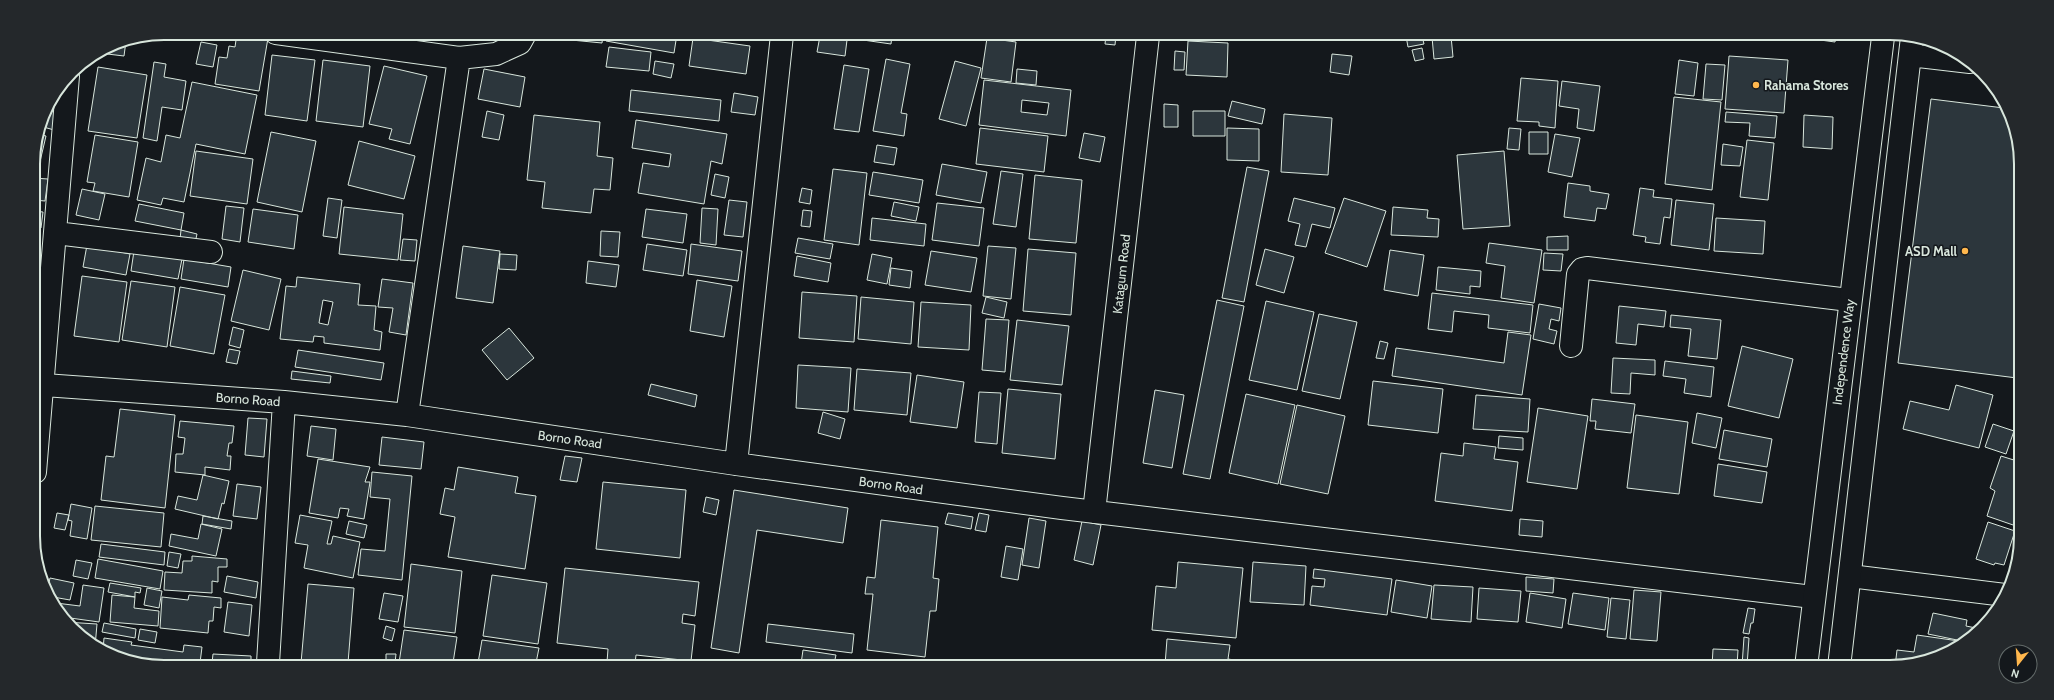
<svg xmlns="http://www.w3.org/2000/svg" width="2054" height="700" viewBox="0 0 2054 700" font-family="Cabin,sans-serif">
  <rect width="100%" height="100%" fill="#14181c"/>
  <path fill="#2c363c" stroke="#d8e6dc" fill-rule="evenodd" d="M237,33L268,38L259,91L215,84L219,57L227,58L229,46L235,47Z
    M561,34H603L602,43L561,39Z
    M607,34H677L674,53L606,41Z
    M850,35H892L891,44L849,38Z
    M1083,35H1099V39L1082,37Z
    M1106,35H1116L1115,45L1105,44Z
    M820,36L847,40L845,56L817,52Z
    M1406,36H1422L1424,44L1408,47Z
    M1451,36L1453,57L1434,59L1432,37Z
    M1798,37H1836L1835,42Z
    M693,38L750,46L746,74L689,66Z
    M987,38L1016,42L1011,82L981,78Z
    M126,41L124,56L99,53L114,43Z
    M1188,41L1228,43L1227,77L1186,75Z
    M201,42L217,45L213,67L196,64Z
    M609,47L651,52L649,71L606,67Z
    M1422,48L1424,59L1415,61L1412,50Z
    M1175,51L1185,52L1184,70H1174Z
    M1332,54L1352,56L1349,75L1330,72Z
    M272,55L315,60L307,121L265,115Z
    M1729,56L1788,60L1784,113L1725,109Z
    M886,59L910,64L901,113L907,114L904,136L873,131Z
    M323,60L370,66L363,127L316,121Z
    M1679,60L1698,63L1694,96L1675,94Z
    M655,61L674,64L671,78L653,74Z
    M955,61L981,68L966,126L939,119Z
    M154,62L166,64L164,77L186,81L182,110L162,107L157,141L143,138Z
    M1706,64L1725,65L1722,100L1703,99Z
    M844,65L869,69L859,132L834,129Z
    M384,66L427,76L410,144L389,139L392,129L369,124Z
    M98,67L147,75L137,138L88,131Z
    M484,69L525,77L520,107L478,99Z
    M1017,69L1037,71L1036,85L1016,83Z
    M1521,78L1558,81L1555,128L1539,126V122L1517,121Z
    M984,80L1071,90L1066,136L979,125ZM1022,100L1049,103L1047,115L1021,112Z
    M1562,81L1600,86L1594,131L1577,128L1579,109L1559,106Z
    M192,82L257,95L245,154L196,144L184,202L163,198L161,205L137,200L146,158L161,162L166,135L180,138Z
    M631,90L721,100L719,121L629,111Z
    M734,93L758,97L755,115L731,112Z
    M1674,97L1721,102L1712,190L1665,184Z
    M1931,99L2004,108L2019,139L2017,378L1898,363Z
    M1232,101L1265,109L1262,124L1228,116Z
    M50,104L48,109L59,112L54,130L40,126L43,114Z
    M1164,104L1178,105V127H1164Z
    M487,111L504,115L499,140L482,137Z
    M1193,111H1225V136H1193Z
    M1726,112L1777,116L1775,138L1749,136L1750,123L1725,122Z
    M1284,114L1332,118L1328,175L1281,172Z
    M534,115L600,122L597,156L613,158L610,190L594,189L591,213L542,208L545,182L527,180Z
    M1804,115L1833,117L1832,149L1803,147Z
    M636,120L727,134L722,164L711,161L704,204L638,193L643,163L669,167L671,154L632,148Z
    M980,128L1048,136L1044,172L976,164Z
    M1227,128L1259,129V161L1227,160Z
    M1509,128L1521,129L1519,150L1507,149Z
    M271,132L316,141L302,212L257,202Z
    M1529,132H1548V154H1529Z
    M1084,133L1105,137L1100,162L1079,158Z
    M38,134L46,136L38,170L33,169V156Z
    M1555,134L1580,138L1572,177L1548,172Z
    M95,135L138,142L129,197L93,191L95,183L87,182Z
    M1747,140L1774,143L1768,200L1740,197Z
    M359,141L415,156L404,199L348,185Z
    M1723,144L1743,147L1740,166L1721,165Z
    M877,145L897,148L894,165L874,162Z
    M196,151L253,159L247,204L190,196Z
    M1504,151L1510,226L1463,229L1457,155Z
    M942,164L987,172L981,203L936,195Z
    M1247,167L1269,171L1244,302L1222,298Z
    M833,169L867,173L859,245L824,240Z
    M1001,171L1023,174L1016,227L993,224Z
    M873,172L923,180L919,203L869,195Z
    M715,174L729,177L725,198L711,195Z
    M1035,175L1082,180L1076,243L1029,239Z
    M33,178L48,179L45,201L34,200Z
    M1568,183L1590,186V191L1609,194L1606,209L1597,208L1595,221L1564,217Z
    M802,188L812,190L810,204L799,202Z
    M1640,188L1654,190L1653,197L1672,199L1670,218L1664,217L1660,244L1645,242L1646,237L1633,235Z
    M82,189L105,194L99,220L76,215Z
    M328,198L342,200L337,238L323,236Z
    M1294,198L1335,208L1330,228L1312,224L1306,247L1295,245L1300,224L1288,221Z
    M1344,198L1386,211L1367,267L1325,253Z
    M729,200L747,202L743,237L724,235Z
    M1676,200L1714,204L1709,250L1671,245Z
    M894,202L919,207L916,221L891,216Z
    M937,203L984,208L979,246L932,240Z
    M139,204L184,213L181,230L135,221Z
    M226,206L244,208L240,242L222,239Z
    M344,207L403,214L398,260L339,254Z
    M1393,207L1428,210L1427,218L1439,219L1438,237L1391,235Z
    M702,208L718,209L716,245L700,243Z
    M253,209L298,215L294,249L248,242Z
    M646,209L687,214L683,243L642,237Z
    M803,210L812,211L810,227L801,226Z
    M34,211L43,212L41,228L34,227Z
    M872,218L926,224L924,246L870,240Z
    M1716,218L1765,221L1763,254L1714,251Z
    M181,230L197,234L195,243L180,239Z
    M601,231L620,232L618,257L600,256Z
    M1568,236V250H1547V237Z
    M798,238L833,244L830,259L795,253Z
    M403,239L417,240L415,261L400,260Z
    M1489,243L1542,250L1534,303L1501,298L1505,266L1486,263Z
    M647,244L687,250L683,276L643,270Z
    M691,244L742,251L738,281L688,274Z
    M87,245L130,254L126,275L83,267Z
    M463,246L500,251L493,303L456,298Z
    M988,246L1016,248L1011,299L983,296Z
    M34,249L37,250L34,264Z
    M1028,249L1076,253L1071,315L1023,311Z
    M1265,249L1294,257L1284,293L1256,285Z
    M1390,250L1424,255L1418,296L1384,290Z
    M134,251L182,259L178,279L131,271Z
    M931,251L977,258L971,292L925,285Z
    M1544,253L1563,254L1561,271L1543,270Z
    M500,254L517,255L516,270L499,269Z
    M872,254L892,258L887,284L867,280Z
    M797,256L831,263L828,282L794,276Z
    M184,259L231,267L228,287L181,279Z
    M588,261L619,265L616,287L586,283Z
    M1438,267L1481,271L1480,287L1470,286V294L1436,290Z
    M891,268L912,271L910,288L889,285Z
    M243,270L281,279L269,330L231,321Z
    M82,276L127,282L119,342L74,336Z
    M297,277L360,284L358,305L376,306L374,330L382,332L380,350L324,343V337L314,336L313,342L280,339L286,286L296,287ZM323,300L333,302L328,325L319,323Z
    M382,279L413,283L406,335L389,332L393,308L378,307Z
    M697,280L732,286L724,337L690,331Z
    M131,281L175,287L167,347L122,340Z
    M180,287L225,295L214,354L170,346Z
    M802,292L857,296L854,342L799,338Z
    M1432,293L1533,305L1530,333L1488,328L1489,315L1454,311L1452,332L1428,329Z
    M861,297L914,302L911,344L858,339Z
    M986,297L1007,302L1004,318L982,313Z
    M1217,300L1244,306L1210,479L1183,474Z
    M1266,301L1314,312L1297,390L1249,380Z
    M921,302L971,305L969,350L918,347Z
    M1539,304L1561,308L1559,321L1551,319L1549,329L1557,331L1554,344L1533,339Z
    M1619,306L1666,311L1664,327L1638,324L1636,345L1616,343Z
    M1319,314L1357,322L1340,399L1302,391Z
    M1671,315L1721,320L1717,359L1688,356L1691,329L1670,327Z
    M986,319L1009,320L1005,372L982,370Z
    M1017,320L1069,326L1062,385L1010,380Z
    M233,327L244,330L240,348L229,345Z
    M509,328L534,358L507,380L482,350Z
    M1508,332L1531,335L1522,395L1392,376L1396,348L1504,363Z
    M1380,341L1388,343L1384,359L1376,358Z
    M1742,346L1793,359L1779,418L1728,406Z
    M229,349L240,351L237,364L226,362Z
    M298,350L384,363L381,380L295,367Z
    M1613,358L1655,360V375L1631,373L1630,394L1611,393Z
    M1665,361L1714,367L1711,397L1684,393L1686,379L1663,376Z
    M798,365L851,368L848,412L796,408Z
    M857,369L911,373L907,415L854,410Z
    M292,371L331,376L330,383L291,379Z
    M917,375L964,382L957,428L910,422Z
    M1373,381L1443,389L1438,433L1368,425Z
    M651,384L697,395L695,407L648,395Z
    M1956,385L1993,395L1979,448L1903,429L1910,401L1949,410Z
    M1008,389L1061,394L1055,459L1002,453Z
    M1155,390L1184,395L1172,468L1143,463Z
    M979,392L1001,393L997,444L975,442Z
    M1246,394L1295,405L1278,484L1229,473Z
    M1476,395L1530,399L1528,432L1473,429Z
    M1592,399L1635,404L1631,433L1595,429L1596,421H1590Z
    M1297,405L1345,416L1328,494L1280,484Z
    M1538,408L1588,416L1577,489L1527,482Z
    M120,409L175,415L165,508L101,500L106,456L114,457Z
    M823,412L845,419L840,439L818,433Z
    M1697,413L1722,418L1716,448L1692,443Z
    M1636,415L1688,422L1679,494L1627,488Z
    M248,418L267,419L264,457L245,455Z
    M180,421L234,426L232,443H229L227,456H231L230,470L205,467V475L175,472L176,454H183L185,438L178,437Z
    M1993,424L2014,431L2006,454L1985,447Z
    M311,426L336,429L333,460L307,456Z
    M1724,430L1772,439L1767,467L1719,459Z
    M1499,436L1523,438V450L1498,448Z
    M382,437L424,442L421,469L379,465Z
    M1464,443L1496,447L1494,459L1518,462L1512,511L1435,501L1441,453L1463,456Z
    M565,456L582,458L577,482L560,480Z
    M2001,456L2017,461L2016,526L1987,516L1995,491L1990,488Z
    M318,459L370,467L365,482H370L364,519L347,516L349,509L340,508L338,518L309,513Z
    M1718,464L1767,472L1762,503L1714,496Z
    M458,467L518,477L515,493L536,496L525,569L448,557L455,517L440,514L445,488L454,490Z
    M372,472L412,476L402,580L358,575L361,549L385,551L390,499L370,497Z
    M203,475L229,481L224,504L222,503L218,519L175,509L178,496L197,500Z
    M603,482L686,490L680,558L596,549Z
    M237,484L261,487L257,519L233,516Z
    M734,490L848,508L843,543L757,530L739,653L711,648Z
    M706,497L719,500L716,515L703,512Z
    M71,504L92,508L87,539L70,536L72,521L68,520Z
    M95,506L164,513L161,547L91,540Z
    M57,513L69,515L65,530L54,528Z
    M948,513L973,517L971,529L945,524Z
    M979,513L989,515L986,532L975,530Z
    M300,515L332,521L327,544H331L333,536L360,542L353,578L304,568L308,545L295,543Z
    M203,516L232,521L231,529L202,524Z
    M1029,518L1046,521L1039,568L1022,565Z
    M1520,519L1543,521L1542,537L1519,535Z
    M881,520L938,527L933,578L939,579L936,611H930L925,657L867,650L873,594H865L867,577L875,578Z
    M349,521L367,525L364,538L346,534Z
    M1082,521L1101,525L1093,565L1074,560Z
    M1988,522L2015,531L2004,565L1995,563L1994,565L1976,559Z
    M201,524L222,529L216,556L169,546L171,534L198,539Z
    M101,544L165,552L164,565L99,557Z
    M1006,546L1023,549L1018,580L1001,577Z
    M169,552L181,554L178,568L167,566Z
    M192,556L227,559V567H218V582L212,581V593L164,590L165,572L182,573L183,561H192Z
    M98,559L163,571L160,589L95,578Z
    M76,560L92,563L88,579L73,576Z
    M1178,562L1243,568L1236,638L1152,630L1156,586L1176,588Z
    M1253,562L1306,566L1304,605L1250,602Z
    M411,564L462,571L455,633L404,627Z
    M565,568L699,582L695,616L683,614L682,623L695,625L691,661L636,655L635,664L607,662L608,649L557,643Z
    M1314,569L1392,579L1387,615L1310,605L1312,586L1324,587L1325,579L1313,578Z
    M492,575L547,583L538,644L483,636Z
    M227,576L258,582L256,598L224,592Z
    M1526,577L1554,579L1553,593L1526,591Z
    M50,578L74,583L70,600L53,597L48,587Z
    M1396,580L1432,586L1427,618L1391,612Z
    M110,583L141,588L140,593L135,592V597L108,592Z
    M308,584L354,588L348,663H301Z
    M83,585L104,588L99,622L63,617L56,603L80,606Z
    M1434,585L1473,587L1471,622L1431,619Z
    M147,588L162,591L159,608L144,605Z
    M1479,588L1521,591L1518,622L1477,619Z
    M1634,590L1661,592L1657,641L1630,639Z
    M384,593L403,596L398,622L379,619Z
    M1530,593L1566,599L1562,628L1526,622Z
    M1573,593L1609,598L1605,630L1568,624Z
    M112,595L135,597L134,608L159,611L158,626L110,622Z
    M189,595L221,598V608L214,607L213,621H209L208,633L160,628L162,597L188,600Z
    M1611,598L1630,600L1626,639L1607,637Z
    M228,602L252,605L249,636L224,632Z
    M1748,608L1755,609L1753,623H1751L1749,634L1743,633Z
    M1933,613L1967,620L1966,626L1976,628L1974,635L1971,639L1963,637L1962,641L1928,634Z
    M65,622L97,624L95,647L91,645Z
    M104,623L136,629L135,638L102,632Z
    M768,624L854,634L852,653L766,642Z
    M386,626L395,629L392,641L383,638Z
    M140,629L157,632L155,643L138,640Z
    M404,630L457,637L453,663H399Z
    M1917,635L1966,642L1932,660L1895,667L1897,650L1914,652Z
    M1744,637L1749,638L1747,666H1742Z
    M104,638L132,642L131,645L183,652L184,645L202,647L200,663L129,662L103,650Z
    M1167,639L1230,645L1228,659L1234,660L1233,665H1165Z
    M482,640L539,648L536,663H478Z
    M1713,649L1738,650L1737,666H1712Z
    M803,650L836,655L834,664H801Z
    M213,654L251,656V663H212Z
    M386,654H396L395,663H386Z
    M929,662L947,664H929Z"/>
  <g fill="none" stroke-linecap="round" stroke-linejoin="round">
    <g stroke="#d8e6dc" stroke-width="24">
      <path id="street" d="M276,33L459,58L496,54L520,43L525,34
        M56,233L211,252
        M1571,346L1578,274L1582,269L1587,268L1849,300
        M44,385L284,402L407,415L736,464L1062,508L1813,597
        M407,415L459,58
        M736,464L782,35
        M35,472L68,76
        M1094,512L1148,36
        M1850,576L2005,595
        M268,663L284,402"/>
    </g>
    <g stroke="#d8e6dc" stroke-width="24">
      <path id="secondary" d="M1910,55L1970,62
        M1806,667L1883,37
        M1839,667L1912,37"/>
    </g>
    <use href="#street" stroke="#14181c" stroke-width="22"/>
    <use href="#secondary" stroke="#14181c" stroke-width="22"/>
  </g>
  <g fill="#ffb74d" stroke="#14181c" stroke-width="1.5">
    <circle cx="1756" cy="85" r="4"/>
    <circle cx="1965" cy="251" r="4"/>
  </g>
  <g text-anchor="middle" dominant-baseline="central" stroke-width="3" stroke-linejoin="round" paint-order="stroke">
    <g font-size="13" font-weight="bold" fill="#d8e6dc" stroke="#14181c" text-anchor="start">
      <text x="1764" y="85">Rahama Stores</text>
      <text x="1957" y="251" text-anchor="end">ASD Mall</text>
    </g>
    <g font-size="13" fill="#d8e6dc" stroke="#14181c">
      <text transform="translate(1121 274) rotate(-84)">Katagum Road</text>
      <text transform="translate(1843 352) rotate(-83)">Independence Way</text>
      <text transform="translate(248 399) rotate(4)">Borno Road</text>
      <text transform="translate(570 439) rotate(8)">Borno Road</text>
      <text transform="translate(891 485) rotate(8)">Borno Road</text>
    </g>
  </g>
  <path d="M0 0H2054V700H0ZM164 40H1890A124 124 0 0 1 2014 164V536A124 124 0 0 1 1890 660H164A124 124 0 0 1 40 536V164A124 124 0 0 1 164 40Z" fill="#24282b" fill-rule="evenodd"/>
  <path fill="none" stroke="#d8e6dc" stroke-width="2" d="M164 40H1890A124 124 0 0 1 2014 164V536A124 124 0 0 1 1890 660H164A124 124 0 0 1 40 536V164A124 124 0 0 1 164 40Z"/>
  <g transform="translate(2018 664) rotate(197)"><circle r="19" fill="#14181c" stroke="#626a69"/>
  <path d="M0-3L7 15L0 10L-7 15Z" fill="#ffb74d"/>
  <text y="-6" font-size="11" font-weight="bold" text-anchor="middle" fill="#d8e6dc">N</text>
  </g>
</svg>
